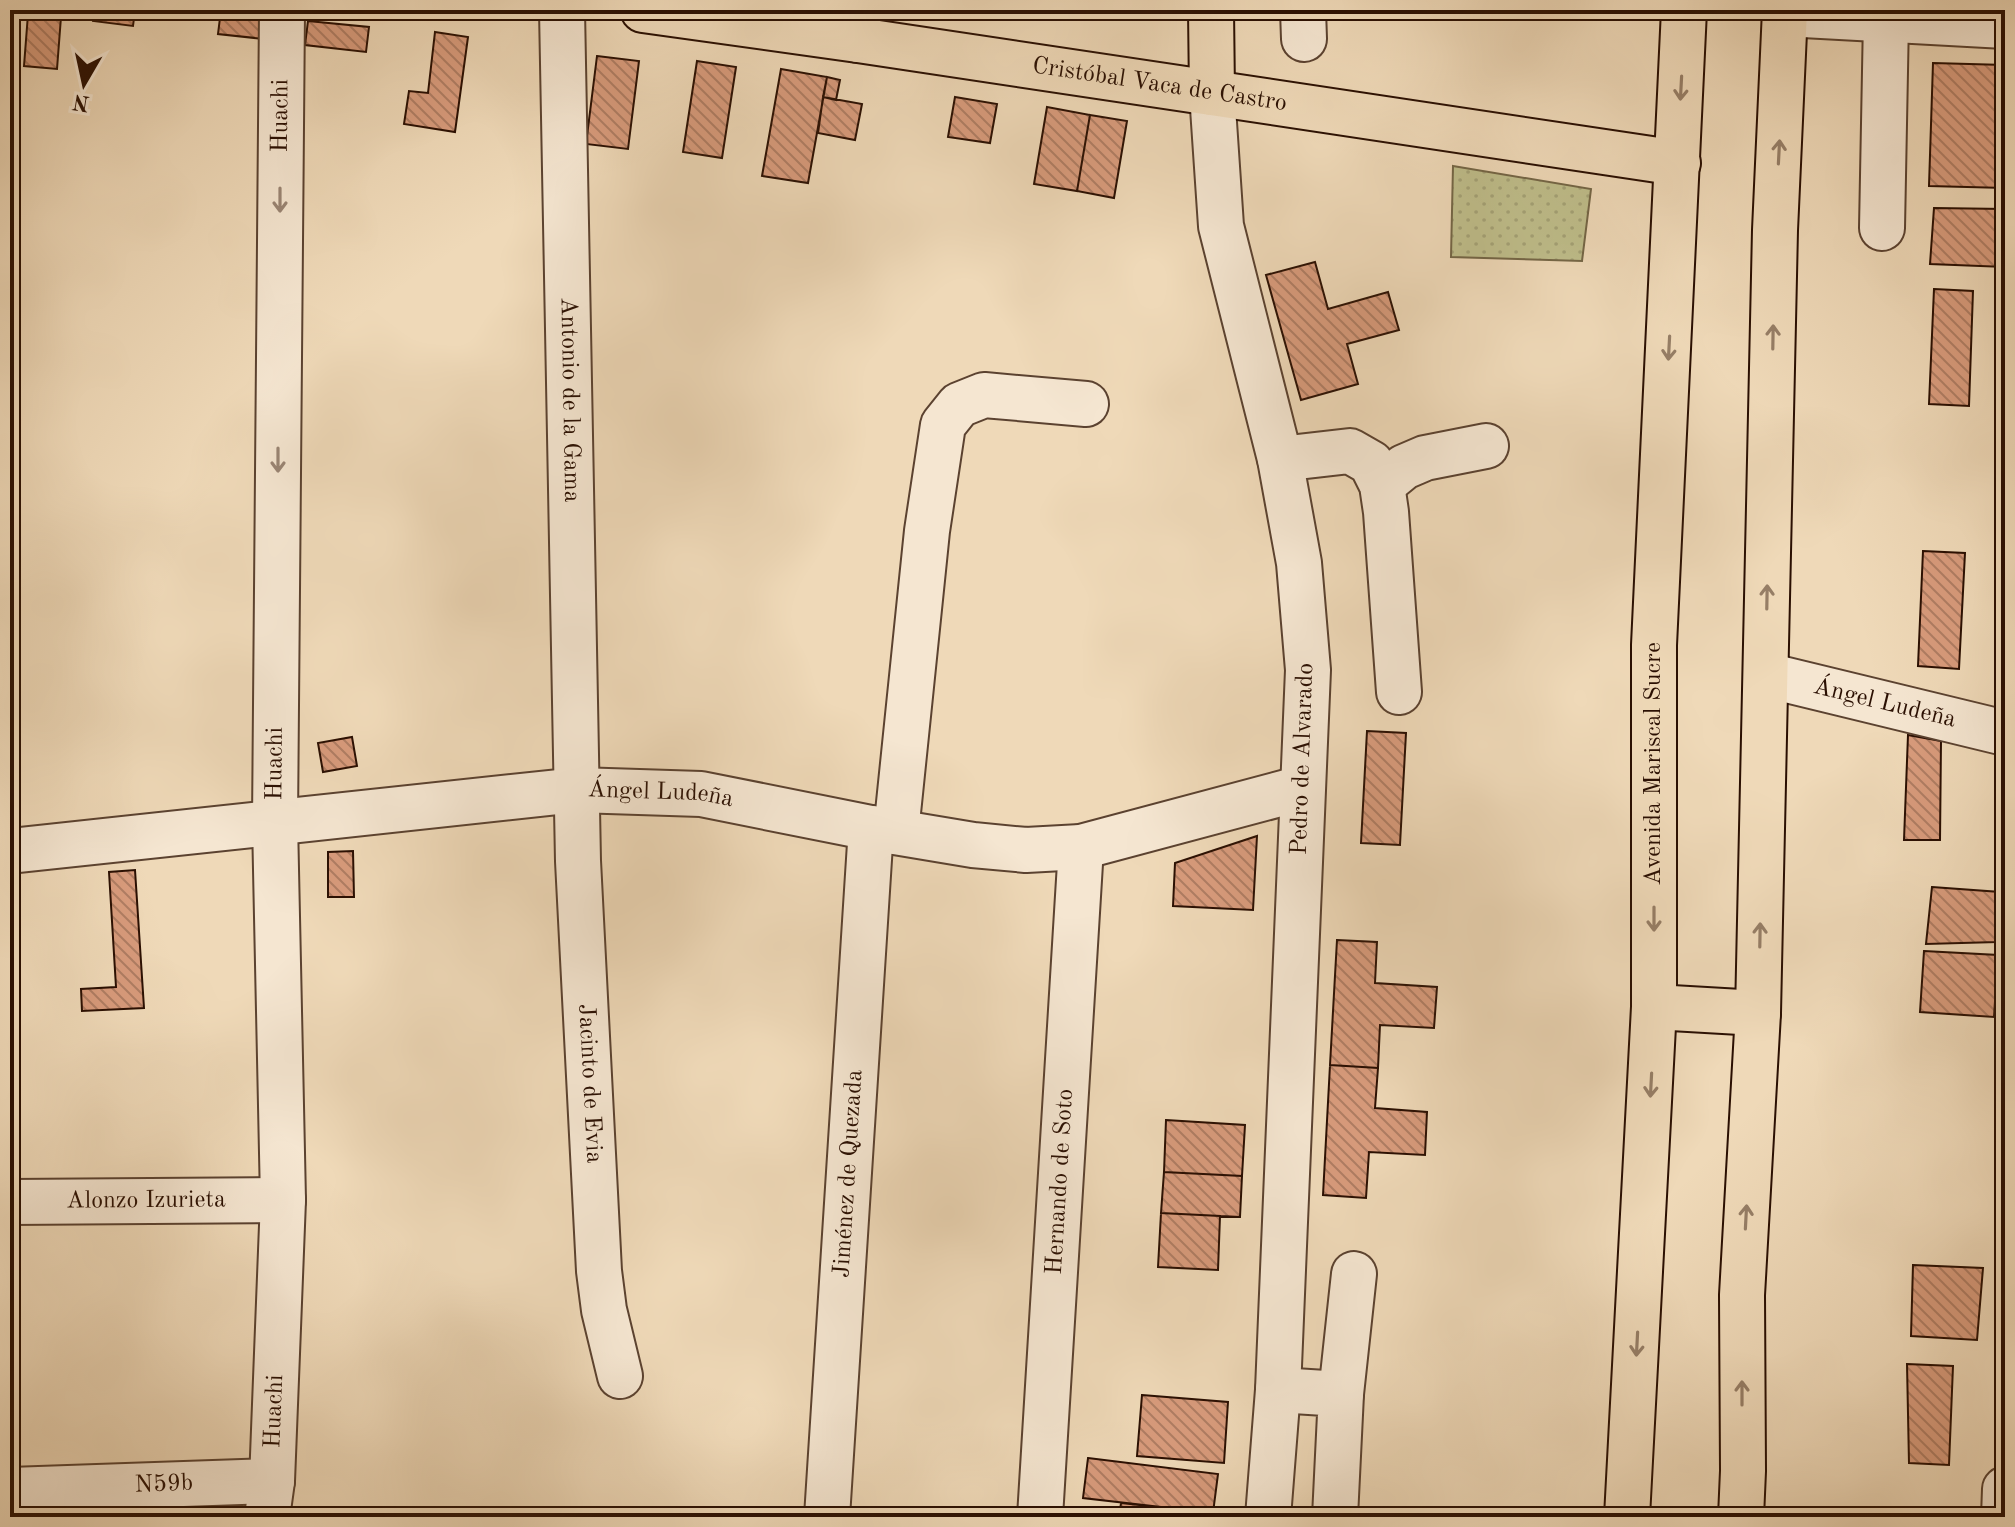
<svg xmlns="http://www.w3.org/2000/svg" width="2015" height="1527" viewBox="0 0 2015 1527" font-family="'Old Standard TT',serif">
  <defs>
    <pattern id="grass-dots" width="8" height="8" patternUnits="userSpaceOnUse" patternTransform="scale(2)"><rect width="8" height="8" fill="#bfbe8b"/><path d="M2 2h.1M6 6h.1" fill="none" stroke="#a4a276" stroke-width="1.8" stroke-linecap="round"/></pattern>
    <pattern id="building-back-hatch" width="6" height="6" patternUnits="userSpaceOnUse" patternTransform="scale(2)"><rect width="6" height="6" fill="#d89b7c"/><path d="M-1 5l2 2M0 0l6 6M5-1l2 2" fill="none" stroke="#af7d63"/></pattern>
  </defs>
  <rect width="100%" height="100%" fill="#efd9b8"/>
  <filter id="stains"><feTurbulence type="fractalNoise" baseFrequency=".0025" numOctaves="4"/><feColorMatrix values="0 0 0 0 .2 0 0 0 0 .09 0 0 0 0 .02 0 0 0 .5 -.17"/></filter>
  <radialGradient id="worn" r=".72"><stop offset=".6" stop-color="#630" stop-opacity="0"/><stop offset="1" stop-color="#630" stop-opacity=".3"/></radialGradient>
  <path fill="url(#grass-dots)" stroke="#746646" stroke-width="2" d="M1453,166L1591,189L1582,261L1451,257Z"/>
  <path fill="url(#building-back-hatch)" stroke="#2a0f02" stroke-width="2" d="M135,10L133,26L93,21L94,10Z
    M221,10H257L264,39L218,34Z
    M28,14L61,17L57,69L24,66Z
    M308,21L369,27L366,52L305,45Z
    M435,32L468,37L455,132L404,124L409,91L428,93Z
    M597,56L639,61L628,149L586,144Z
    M697,61L736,67L722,158L683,152Z
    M1933,63L2005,65V188L1929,186Z
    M781,69L827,77L808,183L762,176Z
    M827,77L840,80L836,100L823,97Z
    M823,97L862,104L855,140L818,133Z
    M955,97L997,104L990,143L948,137Z
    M1047,107L1090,115L1077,191L1034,184Z
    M1090,115L1127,121L1114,198L1077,191Z
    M1934,208L2005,209V267L1930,264Z
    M1315,262L1328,309L1388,292L1399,330L1347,344L1358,384L1301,400L1266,275Z
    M1934,289L1973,291L1969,406L1929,404Z
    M1923,551L1965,553L1959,669L1918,666Z
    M2000,615H2005V672H2001Z
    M1367,731L1406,733L1400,845L1361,843Z
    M1908,735L1941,741L1940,840H1904Z
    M352,737L357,766L323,772L318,743Z
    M1257,836L1253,910L1173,906L1175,863Z
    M353,851L354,897H328V852Z
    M135,870L144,1008L82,1011L81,989L116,987L109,872Z
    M1932,887L2000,892L1997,942L1926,944Z
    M1337,940L1377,942L1375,983L1437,987L1434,1028L1380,1025L1378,1068L1330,1065Z
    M1924,951L1998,955L1994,1017L1920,1012Z
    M1330,1065L1378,1068L1375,1108L1427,1112L1425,1155L1369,1152L1366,1198L1323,1195Z
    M1166,1120L1245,1125L1242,1176L1164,1172Z
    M1164,1172L1242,1176L1240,1217L1161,1213Z
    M1161,1213L1220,1216L1218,1270L1158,1267Z
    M1913,1265L1983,1268L1977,1340L1911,1336Z
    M1907,1364L1953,1366L1949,1465L1909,1463Z
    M1142,1395L1228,1402L1224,1463L1137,1456Z
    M1088,1458L1218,1474L1213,1513L1083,1498Z
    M1121,1503L1213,1513L1212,1517H1119Z"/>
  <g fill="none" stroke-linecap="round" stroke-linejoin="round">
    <g stroke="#5b4230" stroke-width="48">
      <g id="minor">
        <path id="s1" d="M562,10L578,861L599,1271L604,1310L620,1376"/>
        <path d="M1303,10L1304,39"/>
        <path d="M1785,14L2005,26"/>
        <path d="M858,40V10"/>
        <path d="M1212,93L1221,226L1280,459L1299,563L1308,670L1278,1390L1268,1517"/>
        <path d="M1882,228L1886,19"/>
        <path d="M1280,459L1350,451L1371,463L1382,485L1386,512L1399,692"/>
        <path d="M1382,485L1404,467L1425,458L1486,446"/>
        <path id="s2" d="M1766,675L2005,733"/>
        <path d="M896,832L927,531L943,425L959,405L984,395L1086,404"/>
        <path id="s3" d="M10,851L577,790L701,794L871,828L973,845L1026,850L1081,847L1302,788"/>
        <path id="s4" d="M10,1202L283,1200"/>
        <path d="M1278,1390L1341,1394L1335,1517"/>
        <path d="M1341,1394L1354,1274"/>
        <path id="s5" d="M10,1490L272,1481"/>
        <path id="s6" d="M267,1517L272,1481L283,1200L275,822L282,10"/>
        <path id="s7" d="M827,1517L871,828"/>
        <path id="s8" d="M1040,1517L1081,847"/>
        <path d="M2004,1517L2005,1489"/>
      </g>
    </g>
    <g stroke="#2a0f02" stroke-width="48">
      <g id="major">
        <path id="s9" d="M643,10L858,40L1678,163"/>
        <path d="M1211,10L1212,93"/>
        <path d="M1654,1007L1758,1013"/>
        <path id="s10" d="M1627,1517L1654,1007V645L1684,10"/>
        <path d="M1741,1517L1743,1471L1742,1295L1758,1013L1775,230L1785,10"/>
      </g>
    </g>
    <use href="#minor" stroke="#f5e6d1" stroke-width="44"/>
    <use href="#major" stroke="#efd9b8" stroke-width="44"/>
  </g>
  <defs><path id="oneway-shaft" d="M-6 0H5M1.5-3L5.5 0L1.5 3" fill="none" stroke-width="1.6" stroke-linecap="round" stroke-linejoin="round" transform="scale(2)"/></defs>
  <g stroke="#967e66">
    <use href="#oneway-shaft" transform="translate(1681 88) rotate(93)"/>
    <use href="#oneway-shaft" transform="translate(1779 152) rotate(-87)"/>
    <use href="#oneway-shaft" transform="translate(1773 337) rotate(-89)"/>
    <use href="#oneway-shaft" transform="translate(1669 348) rotate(93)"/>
    <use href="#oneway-shaft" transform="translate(1767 597) rotate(-89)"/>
    <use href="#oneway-shaft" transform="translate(1654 919) rotate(90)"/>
    <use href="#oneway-shaft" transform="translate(1760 935) rotate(-89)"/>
    <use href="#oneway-shaft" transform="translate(1651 1085) rotate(93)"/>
    <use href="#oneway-shaft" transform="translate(1746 1217) rotate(-87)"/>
    <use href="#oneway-shaft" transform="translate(1637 1344) rotate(93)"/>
    <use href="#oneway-shaft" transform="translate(1742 1393) rotate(-90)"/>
  </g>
  <g stroke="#9a8574">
    <use href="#oneway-shaft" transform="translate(280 200) rotate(90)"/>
    <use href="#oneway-shaft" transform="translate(278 460) rotate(90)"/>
  </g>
  <g text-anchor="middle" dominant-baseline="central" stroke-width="6" stroke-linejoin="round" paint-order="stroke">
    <g font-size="24" fill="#2a0f02" stroke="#f5e6d1">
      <text stroke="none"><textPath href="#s9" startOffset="522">Cristóbal Vaca de Castro</textPath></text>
      <text stroke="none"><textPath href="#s6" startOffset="1402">Huachi</textPath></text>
      <text stroke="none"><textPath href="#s1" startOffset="390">Antonio de la Gama</textPath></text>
      <text stroke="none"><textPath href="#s2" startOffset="122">Ángel Ludeña</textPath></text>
      <text transform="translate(1303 759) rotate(-88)">Pedro de Alvarado</text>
      <text stroke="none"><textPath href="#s6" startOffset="754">Huachi</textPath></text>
      <text stroke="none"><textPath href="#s10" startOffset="754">Avenida Mariscal Sucre</textPath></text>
      <text stroke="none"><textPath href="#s3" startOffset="654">Ángel Ludeña</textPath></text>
      <text stroke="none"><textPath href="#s1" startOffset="1074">Jacinto de Evia</textPath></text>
      <text stroke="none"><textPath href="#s7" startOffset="344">Jiménez de Quezada</textPath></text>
      <text stroke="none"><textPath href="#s8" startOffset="336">Hernando de Soto</textPath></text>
      <text stroke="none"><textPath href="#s4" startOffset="136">Alonzo Izurieta</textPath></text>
      <text stroke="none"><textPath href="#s6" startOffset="106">Huachi</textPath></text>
      <text stroke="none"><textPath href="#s5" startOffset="154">N59b</textPath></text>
    </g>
  </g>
  <rect width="2015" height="1527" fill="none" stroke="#efd9b8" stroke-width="40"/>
  <rect x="12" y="12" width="1991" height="1503" fill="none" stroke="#2a0f02" stroke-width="4"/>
  <rect x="20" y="20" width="1975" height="1487" fill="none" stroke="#2a0f02" stroke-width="2"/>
  <g transform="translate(84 84) rotate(189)" stroke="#f5e6d1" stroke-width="6" paint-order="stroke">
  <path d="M0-6L14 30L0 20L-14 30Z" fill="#2a0f02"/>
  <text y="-12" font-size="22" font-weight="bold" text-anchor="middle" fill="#2a0f02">N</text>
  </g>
  <rect width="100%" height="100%" filter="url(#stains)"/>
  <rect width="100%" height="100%" fill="url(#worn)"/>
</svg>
